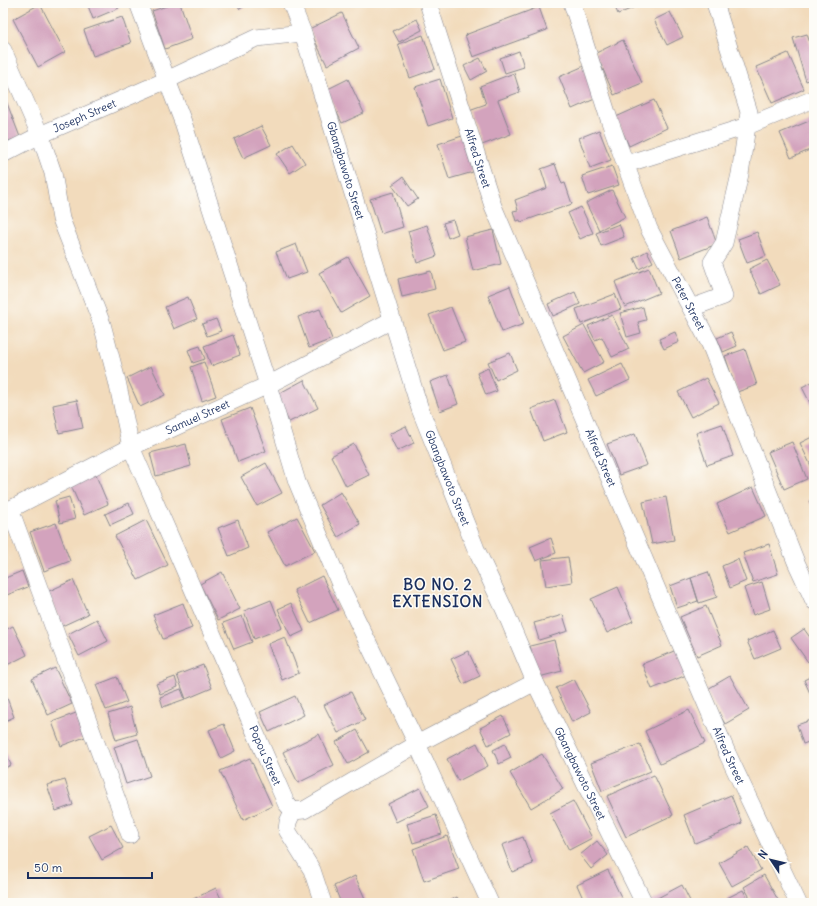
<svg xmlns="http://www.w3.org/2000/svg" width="817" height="906" viewBox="0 0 817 906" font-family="Delius,sans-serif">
  <rect width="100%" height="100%" fill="#fdfcf7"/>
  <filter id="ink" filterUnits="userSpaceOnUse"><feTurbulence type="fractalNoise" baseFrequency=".025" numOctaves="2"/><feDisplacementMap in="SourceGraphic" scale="8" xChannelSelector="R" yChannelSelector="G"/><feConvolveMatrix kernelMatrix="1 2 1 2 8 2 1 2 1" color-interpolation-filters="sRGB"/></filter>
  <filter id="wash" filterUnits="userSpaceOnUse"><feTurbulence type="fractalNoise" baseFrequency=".012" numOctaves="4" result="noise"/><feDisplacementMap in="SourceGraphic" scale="16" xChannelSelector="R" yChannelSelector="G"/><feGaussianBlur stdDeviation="0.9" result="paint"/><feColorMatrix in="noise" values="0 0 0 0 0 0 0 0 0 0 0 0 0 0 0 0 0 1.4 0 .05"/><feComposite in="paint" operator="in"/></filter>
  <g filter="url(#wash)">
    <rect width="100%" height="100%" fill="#f2dbbc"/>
    <g id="blocks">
      <path fill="#d3a3bd" d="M87,3H117L119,8L93,19Z
        M175,3H180L192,39L165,49L152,11Z
        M236,3H249L240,9Z
        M298,3H314L300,9Z
        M613,3H631L633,8L618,14Z
        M40,4L65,52L38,67L13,19Z
        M539,7L547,30L473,57L465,35Z
        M670,12L683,37L667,45L654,20Z
        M342,13L359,48L327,65L309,29Z
        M122,17L131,43L93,56L84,30Z
        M417,19L422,30L399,42L393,31Z
        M807,34L814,56V78L806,81L793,38Z
        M423,35L435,69L410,78L398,44Z
        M623,40L642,83L614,95L596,53Z
        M519,51L524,67L505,73L500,58Z
        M788,53L804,89L772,103L756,67Z
        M480,58L487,71L471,80L464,66Z
        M584,66L597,98L572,109L559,77Z
        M514,73L520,92L498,100L511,134L482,145L469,110L486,104L480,86Z
        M348,79L364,113L342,123L326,90Z
        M440,79L452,118L428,126L415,87Z
        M5,98L20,137L3,143V99Z
        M654,100L667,128L629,146L616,117Z
        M814,119V148L791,158L780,133Z
        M261,126L271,145L243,158L234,139Z
        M599,130L611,160L590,168L579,138Z
        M462,136L473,172L449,179L438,144Z
        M293,144L305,163L290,173L277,154Z
        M555,164L562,184L565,183L572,204L521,222L520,220L516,221L513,211L518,210L515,200L547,188L541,169Z
        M612,166L619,185L588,195L582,176Z
        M403,177L418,199L407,206L392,185Z
        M612,190L625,217L599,230L586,203Z
        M393,192L403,227L381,234L370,199Z
        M581,207L593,233L580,239L568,213Z
        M707,217L717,244L681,258L671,231Z
        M453,220L458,234L448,238L443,223Z
        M619,224L624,237L601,246L596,233Z
        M427,225L437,256L417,263L408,231Z
        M493,230L501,264L473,271L465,237Z
        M757,232L766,256L747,263L738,239Z
        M296,244L307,272L287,279L276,252Z
        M647,251L653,262L639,269L634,258Z
        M348,257L370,296L341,313L319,273Z
        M767,260L780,285L761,294L749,269Z
        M649,268L659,293L625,307L615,282Z
        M431,271L435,289L402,297L398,279Z
        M510,286L524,324L502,332L488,295Z
        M575,292L580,304L553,316L548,304Z
        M615,294L621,309L581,324L576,309Z
        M188,297L197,319L174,329L165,307Z
        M451,307L465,342L443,350L429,315Z
        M643,307L646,320L638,322L641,333L627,337L620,313Z
        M320,309L332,339L309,348L298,317Z
        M612,315L629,349L612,357L602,337L595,340L588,326Z
        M216,319L221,331L207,336L202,324Z
        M584,325L604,362L583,373L563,336Z
        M675,332L679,342L664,349L659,339Z
        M731,332L737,346L723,352L717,338Z
        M233,335L240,355L211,366L204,346Z
        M200,346L205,359L193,363L188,350Z
        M745,349L757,385L737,392L725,356Z
        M510,353L517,370L496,380L488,362Z
        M204,362L216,396L202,401L191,367Z
        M622,364L630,380L596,396L588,380Z
        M151,366L165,395L140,407L127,378Z
        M488,368L497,391L486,395L477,373Z
        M448,375L458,404L440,411L430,382Z
        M706,378L719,403L691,417L678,392Z
        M304,380L318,408L289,422L276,395Z
        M814,381V411L802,387Z
        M77,400L83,428L59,433L53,405Z
        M555,400L567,432L543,441L531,409Z
        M250,408L266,451L238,462L222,419Z
        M722,424L733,456L707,465L696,433Z
        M406,426L414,443L397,451L389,434Z
        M635,434L647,465L619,475L607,444Z
        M814,436V467L812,468L800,443Z
        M792,442L807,479L784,489L768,452Z
        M186,444L191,466L156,476L150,453Z
        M354,444L369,475L346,486L331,456Z
        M266,463L282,493L257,506L241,477Z
        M95,473L108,504L84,515L70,484Z
        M753,487L766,516L730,532L717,504Z
        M341,492L360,524L338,537L320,505Z
        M69,497L75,519L60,523L55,501Z
        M666,497L674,540L652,544L643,502Z
        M814,499V510L809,501Z
        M129,503L134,514L110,525L105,514Z
        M297,517L315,551L285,566L267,532Z
        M146,520L168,565L138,580L115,536Z
        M238,520L248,548L229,556L218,528Z
        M56,523L70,561L44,571L30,532Z
        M551,538L556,553L536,561L530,547Z
        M769,544L778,574L753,582L743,553Z
        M568,557L572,582L546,586L542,560Z
        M738,559L746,581L730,588L722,566Z
        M22,571L28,587L4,596L3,593V579Z
        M222,572L240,609L218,620L200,584Z
        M708,572L717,597L699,603L691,578Z
        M322,576L338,610L310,623L294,590Z
        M691,578L698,601L677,608L670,586Z
        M73,580L88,614L62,626L47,592Z
        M762,582L770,609L753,615L744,588Z
        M618,587L633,621L607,633L591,599Z
        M271,600L282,628L254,639L244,611Z
        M183,603L192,628L163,639L153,615Z
        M291,603L304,631L291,637L278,609Z
        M706,606L722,645L697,656L680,617Z
        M563,615L568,631L539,640L534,623Z
        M242,616L252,642L234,649L223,623Z
        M97,619L108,641L79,656L68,634Z
        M13,626L27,655L5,666L3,662V631Z
        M804,629L814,643V658L808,662L791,638Z
        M773,630L781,648L755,659L747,641Z
        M285,637L299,673L282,680L268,644Z
        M554,640L562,671L539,677L530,646Z
        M679,649L689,674L652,689L642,664Z
        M468,651L480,676L463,684L451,659Z
        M203,665L212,688L186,699L177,675Z
        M55,668L72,704L48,715L32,679Z
        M814,675V702L804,680Z
        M730,676L749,710L725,724L706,690Z
        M117,677L127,702L106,710L96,685Z
        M175,677L178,687L160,694L156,684Z
        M574,679L591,712L572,722L556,688Z
        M181,689L185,699L163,707L160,697Z
        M351,692L365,720L338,733L324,705Z
        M295,696L304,715L269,732L260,712Z
        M7,698L14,717L3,722V700Z
        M130,707L137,734L116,740L108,714Z
        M689,710L705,743L660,764L645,731Z
        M76,713L85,737L61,746L52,722Z
        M503,716L511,733L488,745L480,728Z
        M814,719V740L803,744L797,725Z
        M224,724L235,751L221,758L209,730Z
        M357,730L369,752L348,764L336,742Z
        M319,734L334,765L298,783L283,752Z
        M138,739L150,776L126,784L114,747Z
        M477,743L488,766L458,781L447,759Z
        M505,744L511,758L499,764L493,750Z
        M640,744L651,771L602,791L591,763Z
        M3,747L11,765L3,769Z
        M542,754L563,789L531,808L510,773Z
        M250,758L272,806L243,820L220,771Z
        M654,775L673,815L626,837L607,796Z
        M65,780L73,805L56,811L47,785Z
        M420,788L429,806L396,822L388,804Z
        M731,795L742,823L695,843L684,815Z
        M573,801L592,838L569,850L550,813Z
        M436,815L442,834L413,843L407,824Z
        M111,825L123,848L102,860L89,836Z
        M447,836L459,869L424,881L413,849Z
        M523,837L533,864L512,872L502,845Z
        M597,841L608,855L591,869L580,855Z
        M748,847L761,870L732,886L719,863Z
        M608,870L623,901L620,903H585L577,885Z
        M764,875L778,900L773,903H753L744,887Z
        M355,876L367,903H341L334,886Z
        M682,885L691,903H650V902Z
        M216,888L223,903H185Z
        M743,890L750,903H730L727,898Z
        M457,897L460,903H446Z"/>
    </g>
  </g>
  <g filter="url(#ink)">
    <use href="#blocks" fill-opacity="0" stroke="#86858d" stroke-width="1"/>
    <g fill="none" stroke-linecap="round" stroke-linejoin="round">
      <g stroke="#86858d" stroke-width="18">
        <g id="street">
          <path d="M291,3L303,33L256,38L167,80L183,122L268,385L297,482L342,589L417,744L490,903"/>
          <path id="s1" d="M428,3L493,206L728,755L798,903"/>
          <path id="s2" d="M572,3L609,119L649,229L710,344L796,562L814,601"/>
          <path id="s3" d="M303,33L420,409L476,549L505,611L535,682L644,903"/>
          <path id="s4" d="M3,50L40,135L53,173L61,219L102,324L117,381L131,447L286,803L293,811L304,810L417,744L535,682"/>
          <path id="s5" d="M3,154L40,135L167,80L138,3"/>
          <path d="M626,164L747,126L814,99"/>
          <path d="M691,308L724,296L712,262L724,243L740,174L749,112L715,3"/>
          <path d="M10,509L130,835"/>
          <path id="s6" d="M3,513L131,447L268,385L392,320"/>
          <path d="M293,811L288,822L287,830L312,870L323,903"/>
        </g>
      </g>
      <use href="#street" stroke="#fff" stroke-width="17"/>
    </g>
  </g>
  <g text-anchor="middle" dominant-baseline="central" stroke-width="3" stroke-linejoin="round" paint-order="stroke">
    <g font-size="11" fill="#1b2f5e" stroke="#fdfcf7">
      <text stroke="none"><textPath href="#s5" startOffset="90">Joseph Street</textPath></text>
      <text stroke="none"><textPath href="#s1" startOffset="163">Alfred Street</textPath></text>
      <text stroke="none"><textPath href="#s3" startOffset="144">Gbangbawoto Street</textPath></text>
      <text stroke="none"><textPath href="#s2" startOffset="323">Peter Street</textPath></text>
      <text stroke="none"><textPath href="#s6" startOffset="217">Samuel Street</textPath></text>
      <text stroke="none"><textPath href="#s1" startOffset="487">Alfred Street</textPath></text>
      <text stroke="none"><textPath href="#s3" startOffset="468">Gbangbawoto Street</textPath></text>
      <text stroke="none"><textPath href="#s1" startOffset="811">Alfred Street</textPath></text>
      <text stroke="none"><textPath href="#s4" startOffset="755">Popou Street</textPath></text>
      <text stroke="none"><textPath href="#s3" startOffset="792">Gbangbawoto Street</textPath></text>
    </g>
    <g font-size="15" font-weight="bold" letter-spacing="1" fill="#1b2f5e" stroke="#fdfcf7">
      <text x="438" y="584">BO NO. 2<tspan x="438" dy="17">EXTENSION</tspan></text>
    </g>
  </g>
  <rect width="817" height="906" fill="none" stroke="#fdfcf7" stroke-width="16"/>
  <g transform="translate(771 860) rotate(305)" stroke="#fdfcf7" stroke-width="3" paint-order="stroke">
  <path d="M0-3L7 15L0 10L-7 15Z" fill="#1b2f5e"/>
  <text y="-6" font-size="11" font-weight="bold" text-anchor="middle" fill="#1b2f5e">N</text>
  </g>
  <path d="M28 872v6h124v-6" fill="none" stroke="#1b2f5e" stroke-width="2"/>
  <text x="34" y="872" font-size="12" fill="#1b2f5e" stroke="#fdfcf7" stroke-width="3" paint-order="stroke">50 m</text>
</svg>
